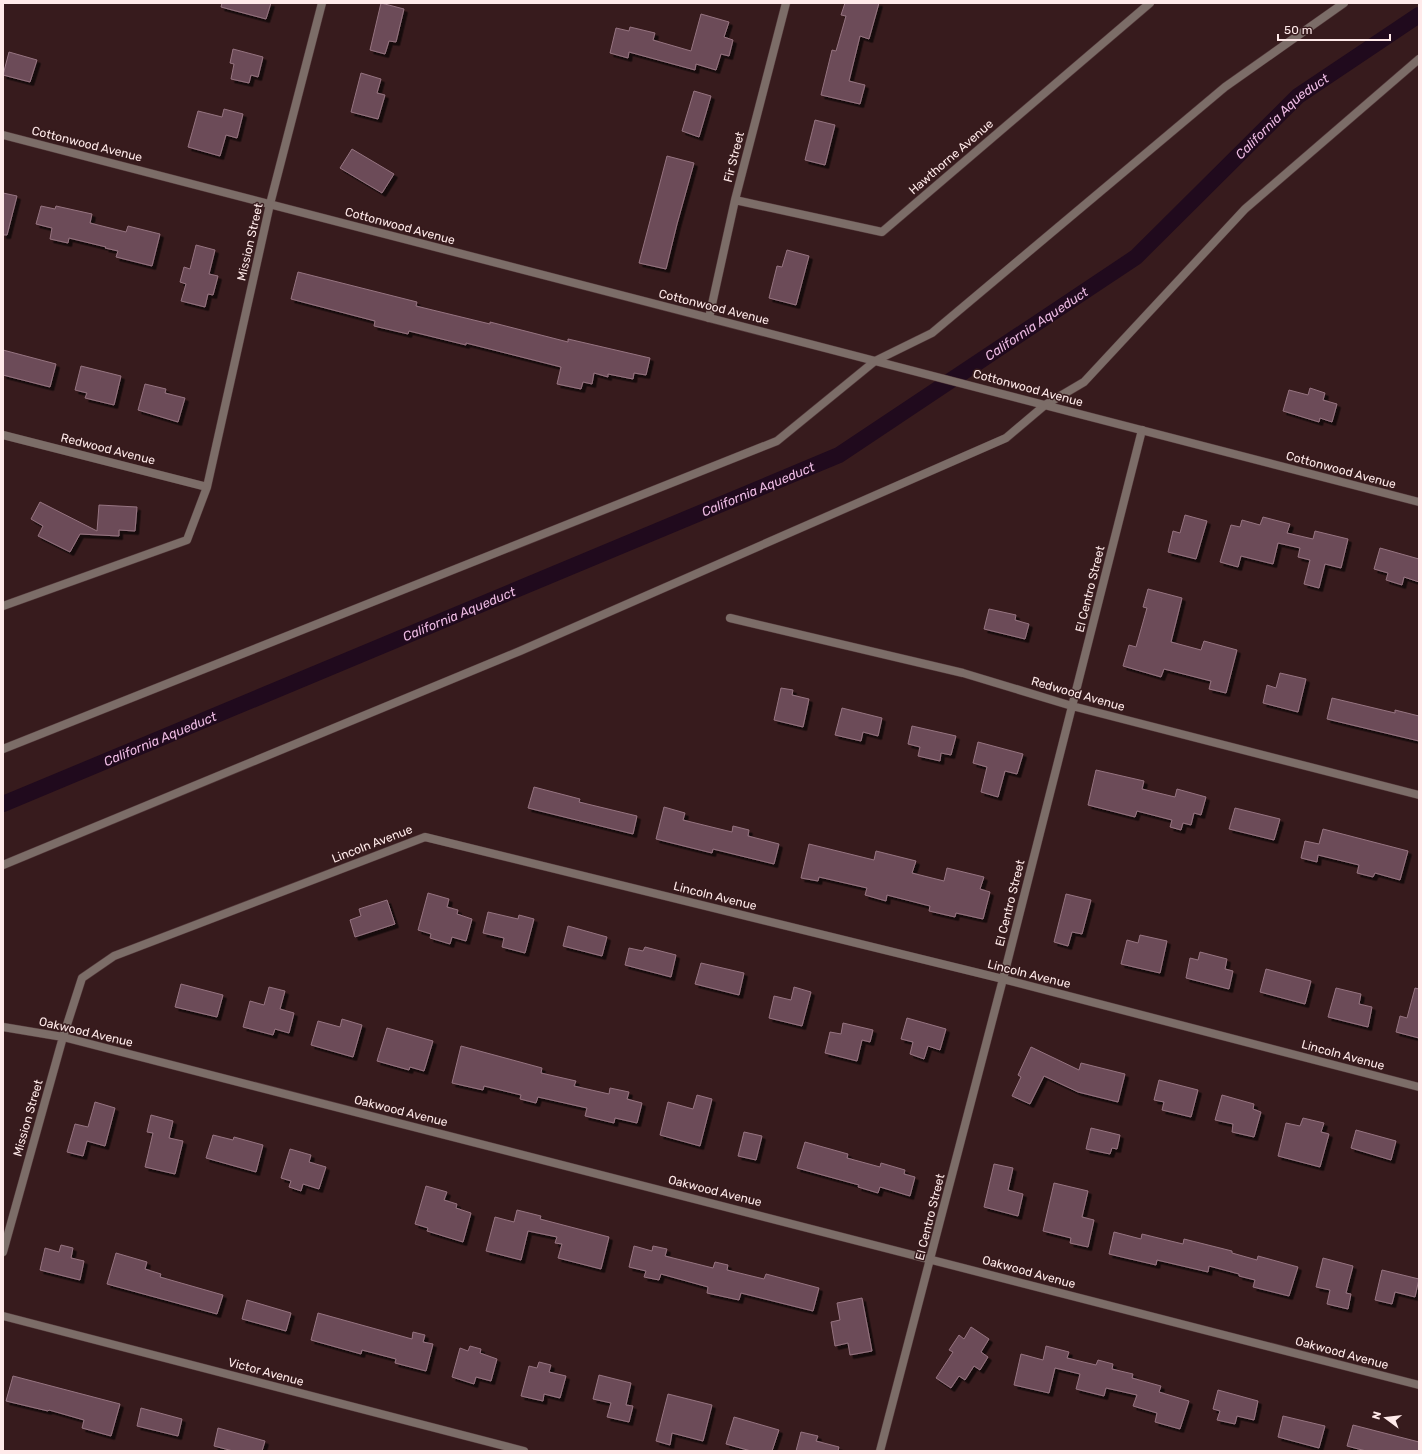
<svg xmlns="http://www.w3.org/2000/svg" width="1422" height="1454" viewBox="0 0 1422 1454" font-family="Rubik,sans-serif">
  <defs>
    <filter id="shadow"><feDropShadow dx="3.5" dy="3.5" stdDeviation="0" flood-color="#0009"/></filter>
  </defs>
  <rect width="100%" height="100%" fill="#371b1d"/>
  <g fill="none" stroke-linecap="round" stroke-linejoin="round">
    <path stroke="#200a1d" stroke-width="16" id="s1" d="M3,804L839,455L1136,257L1298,96L1419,15"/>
  </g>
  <path fill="#6c4c58" stroke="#967481" filter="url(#shadow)" d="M222,3H271L266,19L221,7Z
    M381,3L404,9L396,42L389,41L385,54L370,50Z
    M845,3H879L869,39L860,36L849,81L865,85L860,104L821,95L832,50L836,51L846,16L841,15Z
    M701,14L729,22L724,37L733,40L729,56L721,54L716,70L696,64L695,70L629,52L628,58L610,53L616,28L629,31L630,27L655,33L653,40L691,51Z
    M233,49L263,57L258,77L251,75L249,83L231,79L234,64L230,63Z
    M9,52L37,60L30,82L3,75Z
    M361,73L381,79L377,93L385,95L378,119L351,112Z
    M694,91L711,96L699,137L682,131Z
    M224,109L243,114L237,138L226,135L220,156L188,147L198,111L222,117Z
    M815,120L835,125L825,165L805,160Z
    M352,149L394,174L382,193L340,168Z
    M667,156L694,163L677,224L666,269L639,263Z
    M3,193L17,196L7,235H3Z
    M41,206L55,209L56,206L92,214L90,223L126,232L128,226L160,234L152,266L116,257L118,251L105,248L106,247L69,238L68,243L50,239L52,228L36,224Z
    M196,245L215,250L209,274L218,276L213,295L208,294L205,307L181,301L186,284L180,282L184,267L190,269Z
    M787,250L809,256L796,305L769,298L777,266L782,267Z
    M298,272L417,302L416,306L490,324V322L568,342V339L650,358L646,375L634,373L633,379L608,374V377L594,373L592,384L583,382L581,389L557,384L561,367L466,343V345L409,331L408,334L374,326L375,321L291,299Z
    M3,350L56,364L50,387L3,375Z
    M81,366L121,376L114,405L85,398L87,393L75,390Z
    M145,384L166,389L165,393L185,398L178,422L138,410Z
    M1310,388L1325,393L1323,400L1337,404L1332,422L1320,418L1319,422L1283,411L1289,390L1308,395Z
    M40,502L97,531L99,505L137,507L135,531L119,530V536L80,534L70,552L38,536L43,526L31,519Z
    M1185,515L1207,521L1196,559L1168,552L1173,531L1180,533Z
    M1263,517L1290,524L1287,533L1313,539L1315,531L1348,539L1341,568L1325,564L1319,588L1304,584L1310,560L1298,557L1300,548L1278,543L1273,564L1241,556L1238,567L1220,562L1231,525L1240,527L1242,520L1260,525Z
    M1380,548L1419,559V582L1404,577L1402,585L1386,580L1388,573L1374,569Z
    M1148,589L1182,598L1171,642L1201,650L1204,641L1237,650L1226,693L1209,689L1211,681L1164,669L1161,677L1123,666L1129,645L1136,647L1147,608L1143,607Z
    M989,609L1016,615L1015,620L1029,624L1025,639L984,629Z
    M1280,673L1306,679L1298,712L1263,703L1267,685L1276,688Z
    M781,688L793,690L792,695L809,699L803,727L774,720Z
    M1332,698L1395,713V710L1419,716V741L1327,719Z
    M842,708L882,718L878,736L863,732L861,741L835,735Z
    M912,726L956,736L951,755L941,753L940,761L918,756L920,747L908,744Z
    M978,742L1023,754L1017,774L1005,771L998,797L981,792L987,767L973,763Z
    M1096,770L1144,781L1142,789L1175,797L1177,789L1206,797L1201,815L1194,813L1191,825L1183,823L1181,830L1170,827L1172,820L1137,811L1135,817L1088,805Z
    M534,787L580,799L579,802L637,816L633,834L528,808Z
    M664,807L685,813L683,820L732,832L733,826L749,830L748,836L779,844L774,864L713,849L712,853L656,839Z
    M1235,808L1280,819L1274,840L1229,829Z
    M1323,829L1408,851L1400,880L1375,873L1373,877L1357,873L1359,865L1318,855L1317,862L1301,858L1305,841L1319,844Z
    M809,844L874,860L876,851L916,861L912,873L944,881L947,868L984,877L980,889L990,892L983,919L956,913L955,917L929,911L930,906L887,895L886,901L865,895L867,888L819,877L818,881L801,878Z
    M428,893L449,899L447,907L458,910L457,914L472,919L466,941L452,937L450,944L430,938L431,934L418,930Z
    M1066,894L1091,900L1082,934L1072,932L1068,946L1054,942Z
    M387,900L395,924L355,937L350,920L361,916L359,909Z
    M488,912L518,919L519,915L534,919L525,953L502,947L504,938L483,933Z
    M568,926L607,937L602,956L563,946Z
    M1140,935L1167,941L1160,973L1121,964L1127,940L1138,943Z
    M645,947L676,955L671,977L625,965L629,948L643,951Z
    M1200,952L1227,959L1225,969L1233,971L1229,989L1186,978L1190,958L1198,960Z
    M701,963L744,973L739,995L695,984Z
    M1266,969L1311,981L1305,1004L1260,992Z
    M181,984L223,995L217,1017L175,1007Z
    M269,987L285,991L280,1009L294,1013L289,1033L275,1029L273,1035L243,1027L250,1001L264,1005Z
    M794,987L811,992L802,1026L769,1018L774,996L791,1000Z
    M1336,988L1361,994L1359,1004L1372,1007L1368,1027L1328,1017Z
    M1415,988L1419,989V1038L1396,1032L1400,1016L1407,1018Z
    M907,1018L946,1029L940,1050L928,1046L924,1059L910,1054L913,1042L901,1039Z
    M342,1019L362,1025L353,1057L311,1045L318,1021L340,1027Z
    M843,1023L873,1030L870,1042L862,1040L857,1061L825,1053L830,1032L841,1034Z
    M387,1028L433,1041L424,1071L410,1067L409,1070L377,1061Z
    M461,1046L542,1068L541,1073L576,1081L574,1086L609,1094L610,1088L629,1092L627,1099L642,1103L637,1123L615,1118L614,1123L585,1116L587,1108L538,1097L536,1103L520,1099L521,1095L484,1086L483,1090L452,1083Z
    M1031,1047L1079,1070L1081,1063L1125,1074L1118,1102L1078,1092L1044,1076L1030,1104L1012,1096L1021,1077L1018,1075Z
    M1159,1080L1198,1090L1191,1117L1162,1110L1164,1102L1154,1100Z
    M697,1095L712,1099L700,1146L660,1135L668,1102L693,1109Z
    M1222,1095L1254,1104L1253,1109L1261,1112L1254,1137L1232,1132L1233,1124L1215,1120Z
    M95,1102L115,1108L105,1146L87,1141L83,1156L67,1152L75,1124L88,1127Z
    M151,1115L173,1121L169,1138L183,1141L175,1174L145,1167L153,1133L147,1132Z
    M1303,1118L1324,1123L1321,1132L1329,1134L1320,1167L1278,1156L1286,1123L1300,1126Z
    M1091,1128L1120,1135L1117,1149L1112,1148L1110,1154L1086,1149Z
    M1356,1130L1396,1141L1391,1160L1351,1148Z
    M744,1132L762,1136L756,1160L738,1156Z
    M213,1135L233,1140L234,1137L263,1145L256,1172L206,1158Z
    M805,1142L848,1154L847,1158L880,1167L881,1163L905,1170L904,1174L915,1177L910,1196L880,1187L878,1193L858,1187L859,1185L797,1168Z
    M290,1149L311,1155L309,1162L326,1167L319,1189L303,1184L301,1191L289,1187L291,1181L281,1178Z
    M994,1164L1013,1168L1008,1190L1023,1194L1018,1216L984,1207Z
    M1054,1183L1088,1191L1082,1217L1094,1220L1088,1247L1070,1243L1071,1238L1043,1231Z
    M426,1186L447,1192L444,1200L457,1204L456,1208L471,1213L463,1242L427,1231L428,1228L415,1224Z
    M517,1210L541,1216L540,1219L609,1237L601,1269L558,1258L562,1244L555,1243L557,1237L528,1231L521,1260L486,1251L495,1217L514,1222Z
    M1114,1232L1141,1239L1142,1234L1183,1244L1184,1239L1232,1251V1253L1257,1260L1258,1256L1298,1267L1289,1296L1253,1287L1255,1280L1239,1276V1274L1209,1266L1208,1272L1157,1260L1156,1265L1109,1254Z
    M61,1245L73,1248L71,1258L84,1261L80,1280L40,1270L45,1248L59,1252Z
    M634,1246L652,1251L653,1246L667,1249L665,1256L713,1268L715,1262L728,1265L727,1270L764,1279L766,1274L819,1288L813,1311L741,1293L739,1300L707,1293L708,1287L661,1274L659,1280L644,1277L646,1271L629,1267Z
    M116,1253L147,1262L145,1269L161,1274L160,1277L223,1295L217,1314L107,1284Z
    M1323,1258L1353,1266L1346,1293L1351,1294L1348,1309L1327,1304L1330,1290L1316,1287Z
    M1382,1270L1419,1279L1415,1297L1395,1292L1392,1304L1375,1300Z
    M862,1298L872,1351L850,1355L848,1343L835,1346L831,1322L840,1320L837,1303Z
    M247,1300L291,1313L286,1331L242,1319Z
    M318,1313L412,1339L413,1332L425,1335L423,1342L433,1344L426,1371L395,1363L396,1359L362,1350L361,1354L311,1340Z
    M971,1327L989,1339L981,1352L988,1357L980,1370L974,1366L965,1380L959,1376L951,1388L936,1378L953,1352L949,1350L959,1335L964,1339Z
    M470,1346L481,1349L480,1353L497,1359L491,1381L476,1377L474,1384L452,1377L460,1348L468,1351Z
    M1046,1346L1069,1352L1067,1358L1096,1365L1098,1360L1113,1364L1112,1369L1133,1374L1132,1378L1161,1386L1159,1392L1189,1401L1180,1429L1155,1422L1157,1413L1133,1406L1137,1395L1106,1388L1104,1396L1076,1389L1080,1374L1055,1368L1049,1393L1014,1385L1021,1354L1043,1360Z
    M539,1362L551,1365L549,1372L566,1376L560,1398L544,1394L543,1401L521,1396L529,1366L537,1368Z
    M599,1375L631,1383L626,1405L633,1406L629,1422L607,1417L611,1403L593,1399Z
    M13,1376L120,1404L111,1436L82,1428L84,1420L49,1410L48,1411L6,1401Z
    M1218,1390L1258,1401L1254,1420L1237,1416L1235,1424L1217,1420L1220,1411L1213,1409Z
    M668,1394L712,1405L703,1441L672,1433L670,1445L656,1441Z
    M141,1408L182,1419L178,1436L137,1426Z
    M1283,1416L1325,1426L1319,1448L1278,1437Z
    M734,1417L779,1430L772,1451H751L726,1444Z
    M1353,1425L1419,1442V1451H1366L1347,1446Z
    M218,1428L265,1441L262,1451H233L214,1446Z
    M801,1432L818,1436L816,1441L839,1447L838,1451H796Z"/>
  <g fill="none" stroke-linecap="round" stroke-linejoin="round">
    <g stroke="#53383a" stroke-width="9">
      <path id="service" d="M3,749L777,441L875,361L932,333L1225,87L1344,3
        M3,865L520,651L1006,438L1045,405L1084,382L1245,209L1419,59"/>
    </g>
    <g stroke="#53383a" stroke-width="9">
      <path id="minor" d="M735,200L882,232L1150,3
        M709,318L735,200L786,3
        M3,435L207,487
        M3,606L187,540L207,487L270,204L322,3
        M730,618L963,673L1072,706L1419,795
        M3,1027L63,1037L1419,1385
        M3,1252L63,1037L82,978L114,956L425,837L1003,979L1419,1087
        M3,1316L524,1451
        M880,1451L1003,979L1142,430"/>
    </g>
    <g stroke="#53383a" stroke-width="9">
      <path id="tertiary" d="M3,135L1419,502"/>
    </g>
    <use href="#service" stroke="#7c6d68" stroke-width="8"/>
    <use href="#minor" stroke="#7c6d68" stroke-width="8"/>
    <use href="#tertiary" stroke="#7c6d68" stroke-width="8"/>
  </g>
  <g text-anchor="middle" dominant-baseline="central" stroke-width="3" stroke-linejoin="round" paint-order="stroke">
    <g font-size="12" fill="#ffeaea" stroke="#371b1d">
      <text transform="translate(87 144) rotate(14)">Cottonwood Avenue</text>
      <text transform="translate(734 157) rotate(-76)">Fir Street</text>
      <text transform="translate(951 157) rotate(-41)">Hawthorne Avenue</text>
      <text transform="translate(400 226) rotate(15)">Cottonwood Avenue</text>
      <text transform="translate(250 242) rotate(-77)">Mission Street</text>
      <text transform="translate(714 307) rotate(14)">Cottonwood Avenue</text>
      <text transform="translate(1028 388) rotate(15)">Cottonwood Avenue</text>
      <text transform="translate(108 449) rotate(14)">Redwood Avenue</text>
      <text transform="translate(1341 470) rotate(15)">Cottonwood Avenue</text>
      <text transform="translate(1090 589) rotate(-76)">El Centro Street</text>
      <text transform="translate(1078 694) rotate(16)">Redwood Avenue</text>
      <text transform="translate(372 844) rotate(-21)">Lincoln Avenue</text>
      <text transform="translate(715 896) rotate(14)">Lincoln Avenue</text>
      <text transform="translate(1010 903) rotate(-76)">El Centro Street</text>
      <text transform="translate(1029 974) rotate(14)">Lincoln Avenue</text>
      <text transform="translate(86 1032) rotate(13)">Oakwood Avenue</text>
      <text transform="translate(1343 1055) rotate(15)">Lincoln Avenue</text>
      <text transform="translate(401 1111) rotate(14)">Oakwood Avenue</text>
      <text transform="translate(28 1118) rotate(-74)">Mission Street</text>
      <text transform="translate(715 1191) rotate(14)">Oakwood Avenue</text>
      <text transform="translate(930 1217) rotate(-76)">El Centro Street</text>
      <text transform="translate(1029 1272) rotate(15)">Oakwood Avenue</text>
      <text transform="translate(1342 1353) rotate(15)">Oakwood Avenue</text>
      <text transform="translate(266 1372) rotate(15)">Victor Avenue</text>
    </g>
    <g font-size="13" font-style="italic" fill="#edbbe3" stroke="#371b1d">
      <text stroke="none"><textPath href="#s1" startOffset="1466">California Aqueduct</textPath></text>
      <text stroke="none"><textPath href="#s1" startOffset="1143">California Aqueduct</textPath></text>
      <text stroke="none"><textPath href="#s1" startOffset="818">California Aqueduct</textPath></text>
      <text stroke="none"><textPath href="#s1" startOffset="494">California Aqueduct</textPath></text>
      <text stroke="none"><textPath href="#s1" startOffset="170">California Aqueduct</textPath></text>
    </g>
  </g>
  <rect width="1422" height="1454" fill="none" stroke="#ffeaea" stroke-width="8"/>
  <g transform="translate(1386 1418) rotate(285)" stroke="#371b1d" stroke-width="3" paint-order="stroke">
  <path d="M0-3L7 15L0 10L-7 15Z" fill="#ffeaea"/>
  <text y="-6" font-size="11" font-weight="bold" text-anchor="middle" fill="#ffeaea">N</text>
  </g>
  <path d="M1278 34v6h112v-6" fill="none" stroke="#ffeaea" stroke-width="2"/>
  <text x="1284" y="34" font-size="12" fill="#ffeaea" stroke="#371b1d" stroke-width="3" paint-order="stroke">50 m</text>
</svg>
